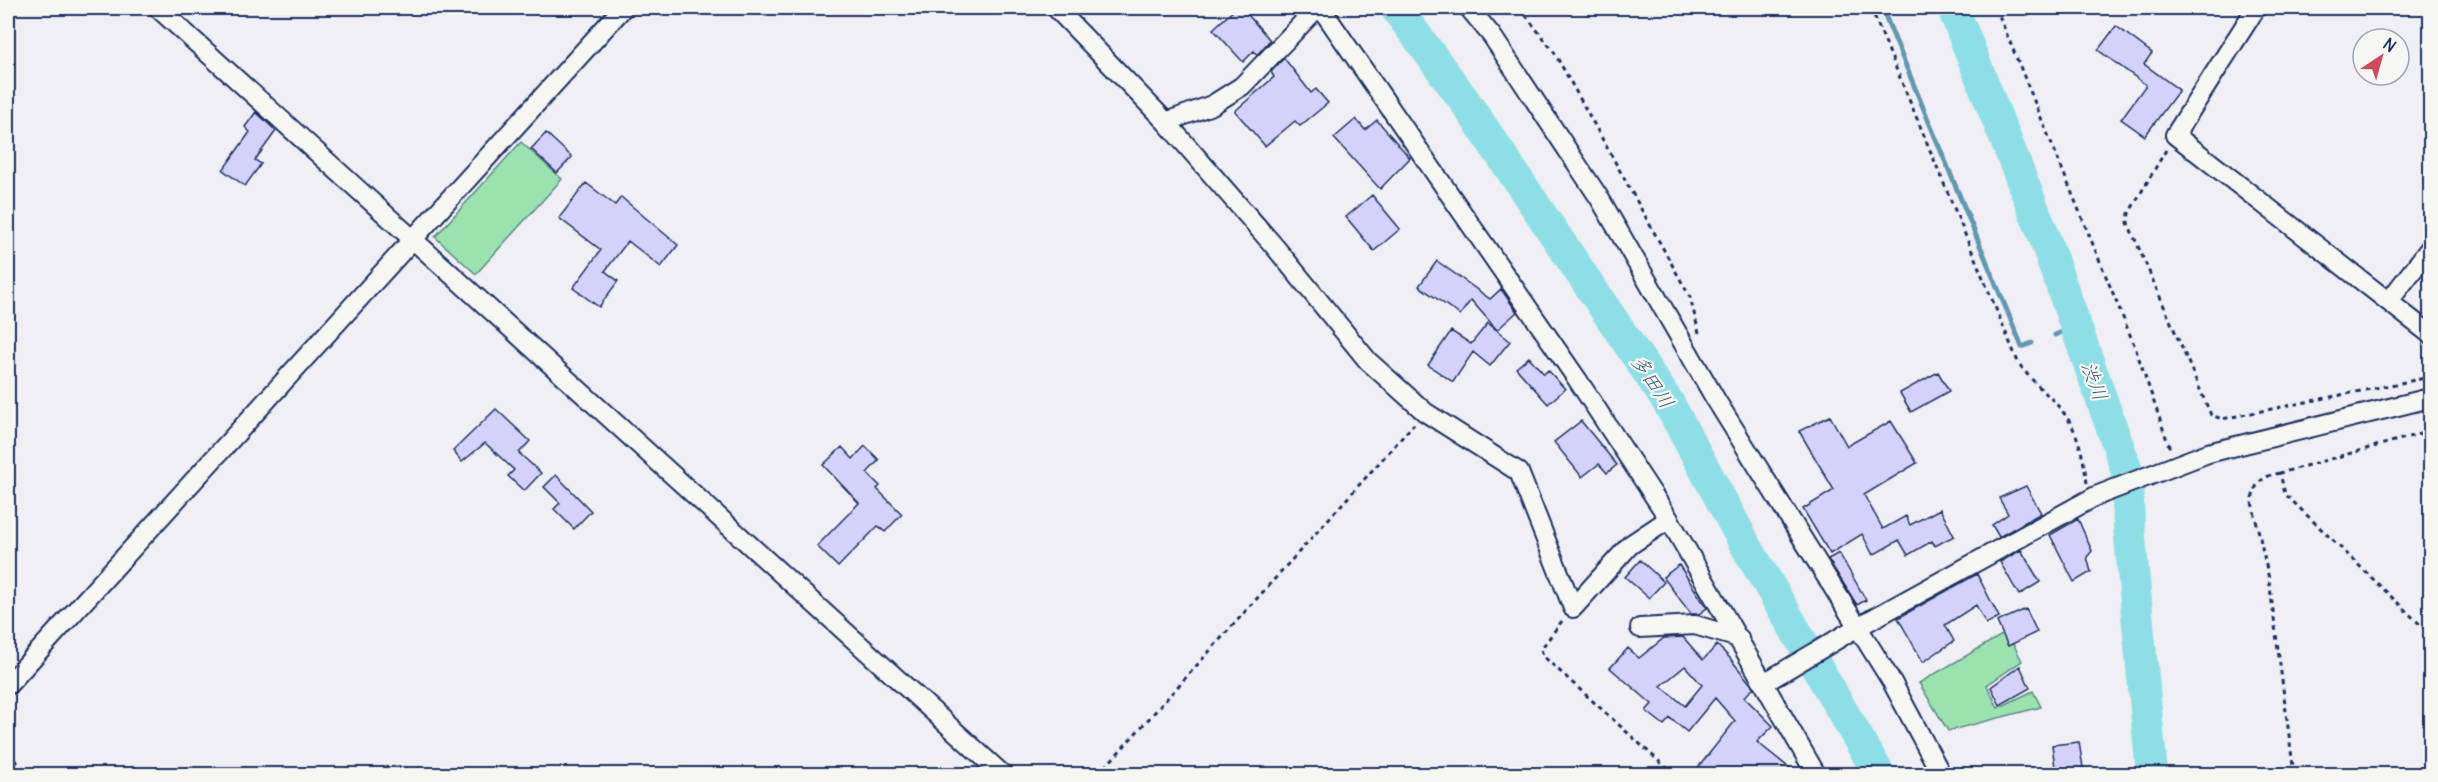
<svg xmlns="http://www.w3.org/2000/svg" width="2438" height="782" viewBox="0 0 2438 782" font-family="Delius,'Klee One',sans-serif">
  <rect width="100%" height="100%" fill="#efeff4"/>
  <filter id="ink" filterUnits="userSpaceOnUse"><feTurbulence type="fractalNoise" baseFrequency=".0167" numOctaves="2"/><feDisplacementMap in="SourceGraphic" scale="12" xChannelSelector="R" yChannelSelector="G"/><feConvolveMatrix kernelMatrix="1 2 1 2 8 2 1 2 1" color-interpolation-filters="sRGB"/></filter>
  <g filter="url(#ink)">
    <path fill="#9be2af" stroke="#5b8886" stroke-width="1.5" d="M521,142L562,179L476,274L435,237Z
      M2007,632L2022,661L1987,685L1998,708L2033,691L2041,707L1948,731L1919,683Z"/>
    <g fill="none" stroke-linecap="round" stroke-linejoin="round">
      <path stroke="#6099af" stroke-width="5" d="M1882,8L2022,347L2032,343
        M2055,335L2077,326"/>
      <path stroke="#8edfe5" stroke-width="32" d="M1396,8L1464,100L1668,402L1745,544L1879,774
        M1953,8L2041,228L2127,471L2129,527L2152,774"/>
    </g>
    <path fill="#d4d2fa" stroke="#1b2f5e" stroke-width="1.5" fill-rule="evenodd" d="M1236,8H1242L1270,40L1257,55L1254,51L1243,62L1213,29Z
      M2116,26L2152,53L2144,64L2179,90L2145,136L2121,119L2146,85L2098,50Z
      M1284,58L1311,93L1316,89L1328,103L1300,126L1295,121L1265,146L1235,111L1274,77L1271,72Z
      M256,112L276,131L255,160L261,164L245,186L223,170L250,132L245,127Z
      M1356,119L1365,130L1377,120L1410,158L1380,189L1334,138Z
      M546,133L572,157L557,173L531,149Z
      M586,183L615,205L621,197L678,245L661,267L628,241L605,271L618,281L599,307L573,288L601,250L559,218Z
      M1372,195L1400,229L1374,251L1346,217Z
      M1437,261L1490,299L1501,289L1517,312L1497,330L1471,300L1460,315L1419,286Z
      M1488,323L1510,341L1490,366L1473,352L1453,382L1428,365L1451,331L1471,344Z
      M1529,357L1544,374L1548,370L1565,389L1548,404L1516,368Z
      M1938,372L1949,391L1911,412L1900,393Z
      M496,409L530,441L519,453L541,473L524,491L508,476L514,470L485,443L462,462L453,451Z
      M1830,416L1847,446L1891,421L1917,463L1864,495L1883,529L1906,516L1910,525L1940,509L1954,536L1935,546L1932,541L1908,555L1899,540L1873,555L1862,534L1830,554L1803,509L1834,490L1799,431Z
      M1581,421L1617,465L1607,473L1599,464L1582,477L1554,442Z
      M865,446L879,460L867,473L880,486L877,489L902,514L885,532L878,526L838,567L817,546L859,503L823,465L842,447L853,459Z
      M556,475L591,511L574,529L554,509L560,503L544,487Z
      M2026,486L2041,513L1999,537L1992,525L2008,514L1999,498Z
      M2078,519L2092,551L2087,557L2091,572L2074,582L2050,535Z
      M2021,550L2040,582L2019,595L2000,562Z
      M1839,553L1866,600L1857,605L1828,559Z
      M1640,560L1664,582L1649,598L1625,577Z
      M1679,565L1707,608L1699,614H1691L1663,577Z
      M1977,574L1999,617L1986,624L1976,605L1945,625L1954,641L1923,662L1898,618Z
      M2026,609L2037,632L2008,646L1997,622Z
      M1683,637L1703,660L1717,645L1729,657L1754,688L1744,697L1773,726L1757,742L1797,774H1727L1720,769L1716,774H1693L1735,721L1715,698L1687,732L1670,718L1664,725L1646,711L1652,704L1610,668L1628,648L1639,658L1664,638ZM1685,666L1702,685L1685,706L1661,686Z
      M2020,666L2030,688L2000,705L1991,687Z
      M2079,742L2084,774H2056L2052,745Z"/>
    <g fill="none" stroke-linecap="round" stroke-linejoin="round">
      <g stroke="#1b2f5e" stroke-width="22">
        <path id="minor" d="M158,8L1002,774
          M1056,8L1166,122L1275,247L1368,361L1425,412L1519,472L1573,608L1630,545L1669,519
          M1321,8L1577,379L1669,519L1816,774
          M1469,8L1492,36L1600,199L1716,400L1892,682L1941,774
          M2256,8L2175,135L2430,334
          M1166,122L1212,105L1242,86L1317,8
          M2389,301L2430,248
          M1640,628L1695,625L1739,638
          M1764,683L1856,628L2096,496L2208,453L2430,398
          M8,685L623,8"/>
      </g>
      <path stroke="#1b2f5e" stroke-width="3" stroke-dasharray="4.5 4.5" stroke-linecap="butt" d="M1520,8L1554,52L1690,297L1699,333
        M1871,8L2018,362C2031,382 2049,394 2063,412C2079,432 2083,457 2087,483
        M1996,8L2135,347L2170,449
        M2038,8L2047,14L2058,8
        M2166,150L2129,213L2128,223L2211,415L2222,419L2430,377
        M2430,431L2280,473L2285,494L2430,634
        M2280,473C2262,476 2254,483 2252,502L2269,579L2294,774
        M1562,621L1541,649L1543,656L1673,774
        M8,754L30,774
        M1099,774L1414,424"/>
      <use href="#minor" stroke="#f6f6f2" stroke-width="18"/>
    </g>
  </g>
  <g text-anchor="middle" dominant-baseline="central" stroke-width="4.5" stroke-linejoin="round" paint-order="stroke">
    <g font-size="20" font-style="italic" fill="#385b80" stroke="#f6f6f2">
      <text transform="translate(1653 381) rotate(57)">多田川</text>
      <text transform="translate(2095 381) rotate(70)">渋川</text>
    </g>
  </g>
  <rect width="2438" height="782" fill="none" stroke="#f6f6f2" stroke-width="30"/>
  <rect x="15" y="15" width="2408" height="752" fill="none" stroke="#1b2f5e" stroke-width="2" filter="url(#ink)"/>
  <g transform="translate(2381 57) rotate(36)"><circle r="28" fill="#f6f6f2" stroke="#9ea6b7" stroke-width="1.5"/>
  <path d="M0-4.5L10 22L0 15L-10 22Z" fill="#d1495b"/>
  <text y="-9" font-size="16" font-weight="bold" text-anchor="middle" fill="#1b2f5e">N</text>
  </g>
</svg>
